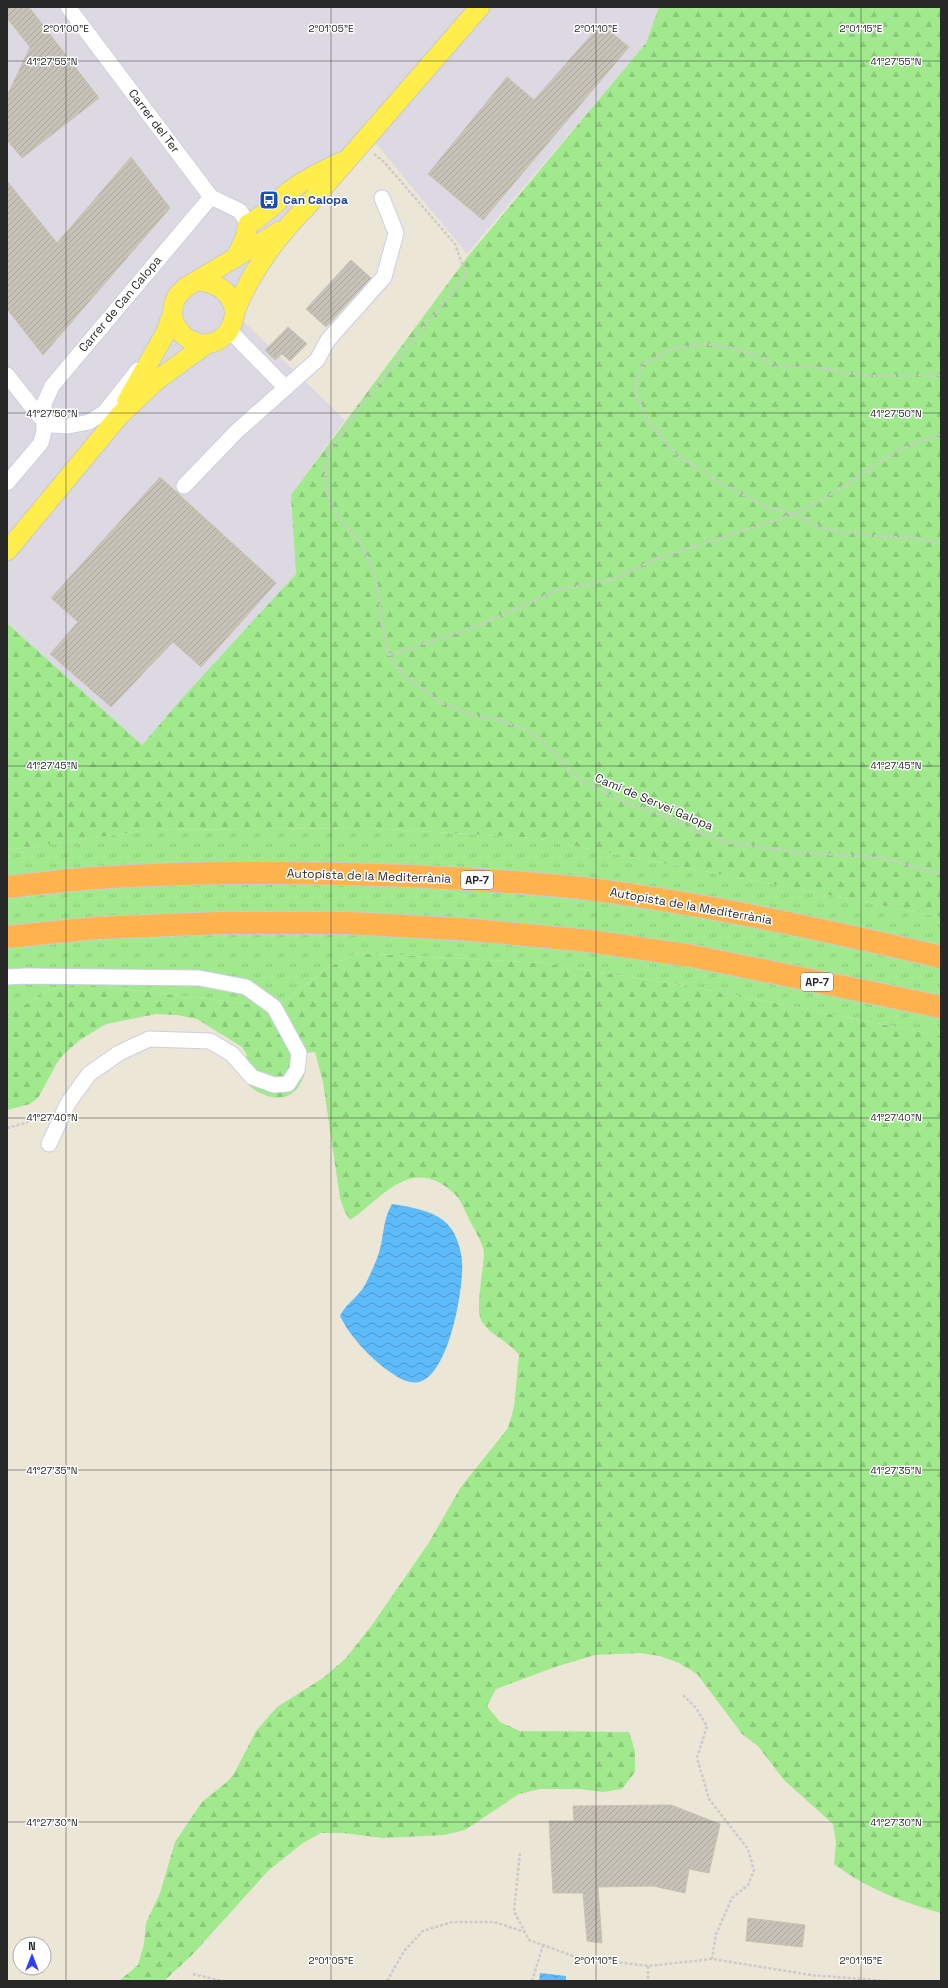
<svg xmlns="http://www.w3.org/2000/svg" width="948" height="1988" viewBox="0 0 948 1988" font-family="'Space Grotesk',sans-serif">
  <defs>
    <pattern id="grass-tufts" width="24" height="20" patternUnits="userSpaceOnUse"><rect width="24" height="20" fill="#a0e98d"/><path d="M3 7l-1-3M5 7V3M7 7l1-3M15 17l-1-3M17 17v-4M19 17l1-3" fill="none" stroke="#8ac87a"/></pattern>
    <pattern id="forest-firs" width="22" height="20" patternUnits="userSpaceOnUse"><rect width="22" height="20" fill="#a0e98d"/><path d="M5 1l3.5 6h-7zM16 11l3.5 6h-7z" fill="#8ac87a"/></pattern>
    <pattern id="water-waves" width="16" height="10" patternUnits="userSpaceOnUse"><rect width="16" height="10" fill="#5ebbfa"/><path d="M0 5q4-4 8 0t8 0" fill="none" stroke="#4e98ca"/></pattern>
    <pattern id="building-hatch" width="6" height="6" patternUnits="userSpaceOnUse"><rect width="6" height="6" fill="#c7c2b7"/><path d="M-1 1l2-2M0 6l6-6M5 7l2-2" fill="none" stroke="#aba79d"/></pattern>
  </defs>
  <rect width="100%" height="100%" fill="#ece6d7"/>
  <path fill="#ddd9e3" d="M7,7H659L646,43L467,254L369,135L312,201L235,313L345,420L291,495L296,574L185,695L142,745L7,623Z"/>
  <path fill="url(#grass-tufts)" d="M368,828L534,838L941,917V1036L709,990L545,963L356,953L324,970L294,995L274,1007L81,984L47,991L18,1009L7,1012V850L149,830Z"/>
  <path fill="url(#forest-firs)" d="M659,7H941V917L534,838L368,828L149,830L7,850V623L142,745L185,695L296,574L291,495L469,255L646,43Z
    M356,953L545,963L709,990L941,1036V1913C904,1903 864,1887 834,1864L836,1843L833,1824L784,1780L758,1746L742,1734L697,1674L679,1663L660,1656L639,1653L595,1655L555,1667L496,1689L487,1706L500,1722L520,1731L629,1732L635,1751V1772L622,1789L603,1792L579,1789H540L519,1794L465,1830L444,1835L383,1838L343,1833H321L303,1843L269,1870L193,1954L164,1981H119L138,1965L144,1944L146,1923L160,1893L175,1842L202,1802L227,1782L234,1774L256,1731L277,1707L323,1678L346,1658L372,1625L428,1544L461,1487L508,1428L514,1407L519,1355C509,1341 489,1335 481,1320C475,1308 484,1268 484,1253C484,1244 471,1224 467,1215C460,1198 455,1192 440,1183C404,1163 377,1203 350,1220L344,1210L340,1198L323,1082L315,1052L305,1053C305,1060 305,1068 304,1075C297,1100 275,1103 255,1090C249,1086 244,1080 240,1075L247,1055L242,1047L197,1019L177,1015L156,1014L106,1024L80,1040L63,1055L57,1063L38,1098L30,1104L7,1110V1012L18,1009L47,991L81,984L274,1007L294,995L324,970Z"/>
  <path fill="url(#water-waves)" d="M392,1204C411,1207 438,1211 450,1227C457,1236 461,1250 462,1261C464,1288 449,1375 419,1382C406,1385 393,1374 383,1367C367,1354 349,1335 340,1316C346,1303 359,1297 366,1283C372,1271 378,1258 381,1245C384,1230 384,1218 392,1204Z
    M540,1973L566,1976V1981H539Z"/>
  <path fill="url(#building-hatch)" stroke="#c7c2b1" d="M7,7H29L99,98L22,158L7,140V96L30,47L7,18Z
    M601,24L629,47L483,220L428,174L507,77L534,100Z
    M131,157L170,208L43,355L7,309V181L57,243Z
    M351,260L371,278L326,327L306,309Z
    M288,327L307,344L290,361L282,354L275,360L265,350Z
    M160,477L276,583L201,667L173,642L111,707L50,654L78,622L51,598Z
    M671,1805L720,1824L709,1873L689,1869L685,1893L653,1886L598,1887L602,1943L587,1941L583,1893H553L549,1821H574L573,1806Z
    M748,1918L805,1925L802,1947L746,1941Z"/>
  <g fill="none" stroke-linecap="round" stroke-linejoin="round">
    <g stroke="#cccee3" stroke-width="17">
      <path id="minor" d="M68,7L211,197L240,211L248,224
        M229,330L286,388
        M7,375L40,417L52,425L68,426L89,422L105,412L138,370
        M7,483L41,443L44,431V404L52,386L211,197
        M184,486L237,431L317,360L328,340L384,277L396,233L382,198
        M7,977L26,976L199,978L246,987L274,1007L299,1053L297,1070L288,1084L274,1085L252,1077L232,1054L210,1041L149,1039L119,1053L89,1074L68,1103L49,1144"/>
    </g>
    <g stroke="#cbcbcb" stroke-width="21">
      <path id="major" d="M236,257L245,238L248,224C263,217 274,204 287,193C303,180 322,171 341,162
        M197,281C218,282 232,292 235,313
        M172,315C178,340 205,354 225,335C232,329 233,320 235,313C238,302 244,291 249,282C265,253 285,228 308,205L480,7
        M127,401L165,334L172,315L174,303L177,296L186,287L280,231
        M7,551L119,416L157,380L208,343"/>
    </g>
    <g stroke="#cbcbcb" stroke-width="24">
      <path id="highway" d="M7,887C37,884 67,880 96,878C200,871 305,872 409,876C468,879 529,882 588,889C707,904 824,930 941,957
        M7,937L97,928L219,923H349L473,930L589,941L692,956L941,1007"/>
    </g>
    <path stroke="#cbcbcb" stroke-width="2.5" stroke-dasharray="3 2" stroke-linecap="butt" d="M374,154L384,162L455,244L466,274L362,405L328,452L325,471L328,496L339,519L361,543L375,575L379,596L382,626L389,655L398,668L407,678L442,703L472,715L502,721L528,730L550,748L576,777L619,800L660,814L695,831L725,842L794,852L881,858L941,874
      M941,375L868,376L813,367H774L760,357L734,348L704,344L672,349L643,364L635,387L645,418L675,454L721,483L766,507L795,514L823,529L875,536L916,538L941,544
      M389,655L477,626L558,590L614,579L658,558L795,514L827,497L898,450L941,434
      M7,1128L25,1123L48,1113
      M683,1695L696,1708L707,1726L697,1758L709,1799L748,1849L754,1870L748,1885L732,1898L716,1934L712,1959
      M520,1853L514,1911L529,1940L576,1957L648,1966L712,1959L811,1975L885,1981
      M648,1966V1981
      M193,1974L222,1981
      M387,1981L404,1951L423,1931L452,1922H494L525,1932
      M532,1981L543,1945"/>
    <use href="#minor" stroke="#fff" stroke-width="15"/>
    <use href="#major" stroke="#feed4a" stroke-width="19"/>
    <use href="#highway" stroke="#ffb34f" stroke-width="22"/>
  </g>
  <path fill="none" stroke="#282828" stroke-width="1" stroke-opacity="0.45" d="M66,7V1981M331,7V1981M596,7V1981M861,7V1981M7,61H941M7,413H941M7,766H941M7,1118H941M7,1470H941M7,1822H941"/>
  <defs>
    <g id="bus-square" transform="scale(1)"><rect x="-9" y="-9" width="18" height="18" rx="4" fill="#1a4fb4" stroke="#fff"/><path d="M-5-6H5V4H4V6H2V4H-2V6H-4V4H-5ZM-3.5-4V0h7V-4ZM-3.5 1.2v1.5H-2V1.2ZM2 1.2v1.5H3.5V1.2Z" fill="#fff"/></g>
  </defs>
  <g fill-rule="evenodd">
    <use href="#bus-square" x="269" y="200"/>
  </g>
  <g text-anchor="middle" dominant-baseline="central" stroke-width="3" stroke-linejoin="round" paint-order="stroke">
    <g fill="#fff" stroke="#686868" stroke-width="1">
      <rect x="461" y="871" width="32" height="18" rx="3"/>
      <rect x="801" y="973" width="32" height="18" rx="3"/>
    </g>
    <g font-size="11" font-weight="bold" fill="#282828">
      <text x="477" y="880">AP-7</text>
      <text x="817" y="982">AP-7</text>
    </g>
    <g font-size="12" fill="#282828" stroke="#fff">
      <text transform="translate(154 121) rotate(53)">Carrer del Ter</text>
      <text transform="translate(120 304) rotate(-50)">Carrer de Can Calopa</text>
      <text transform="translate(654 802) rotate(23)">Camí de Servei Galopa</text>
      <text transform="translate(369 876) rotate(2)">Autopista de la Mediterrània</text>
      <text transform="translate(691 906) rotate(10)">Autopista de la Mediterrània</text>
    </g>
    <g font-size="12" font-weight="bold" fill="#164399" stroke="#fff" text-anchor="start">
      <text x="283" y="200">Can Calopa</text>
    </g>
  </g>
  <g font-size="10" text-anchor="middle" fill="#282828" stroke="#fff" stroke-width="3" stroke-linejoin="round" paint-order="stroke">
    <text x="66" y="32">2°01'00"E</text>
    <text x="331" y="32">2°01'05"E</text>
    <text x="596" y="32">2°01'10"E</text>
    <text x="861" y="32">2°01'15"E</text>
    <text x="52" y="65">41°27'55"N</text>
    <text x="896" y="65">41°27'55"N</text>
    <text x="52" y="417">41°27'50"N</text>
    <text x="896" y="417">41°27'50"N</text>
    <text x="52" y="769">41°27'45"N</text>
    <text x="896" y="769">41°27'45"N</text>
    <text x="52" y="1121">41°27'40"N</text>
    <text x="896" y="1121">41°27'40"N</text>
    <text x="52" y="1474">41°27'35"N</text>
    <text x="896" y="1474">41°27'35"N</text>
    <text x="52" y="1826">41°27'30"N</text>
    <text x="896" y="1826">41°27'30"N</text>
    <text x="331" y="1964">2°01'05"E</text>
    <text x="596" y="1964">2°01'10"E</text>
    <text x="861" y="1964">2°01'15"E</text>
  </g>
  <rect width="948" height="1988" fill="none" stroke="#282828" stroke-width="16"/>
  <g transform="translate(32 1956)"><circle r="19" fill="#ffffff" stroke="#a9a9a9"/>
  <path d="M0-3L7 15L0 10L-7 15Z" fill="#313bff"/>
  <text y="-6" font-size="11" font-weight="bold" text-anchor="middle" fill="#282828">N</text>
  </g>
</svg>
